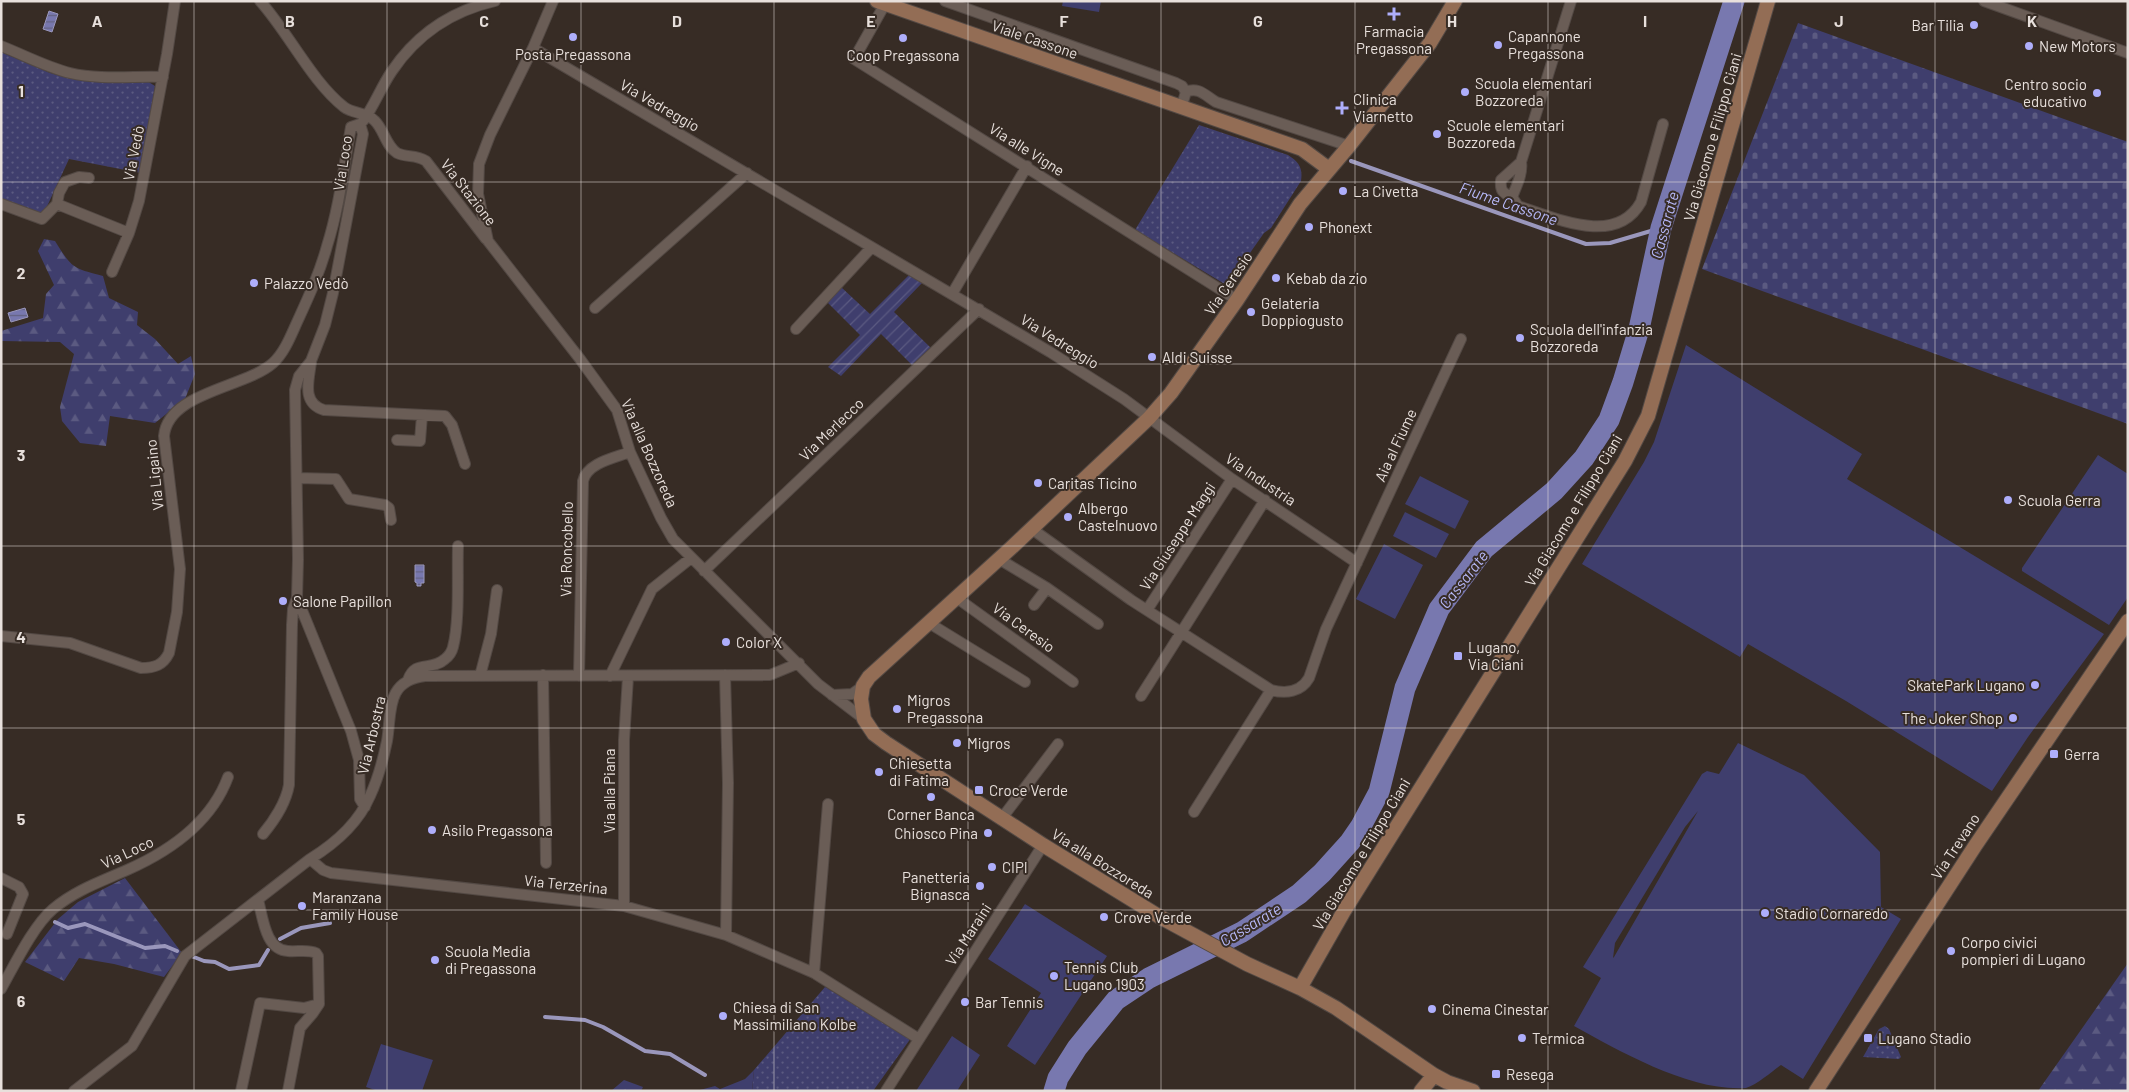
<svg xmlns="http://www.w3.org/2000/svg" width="2129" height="1092" viewBox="0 0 2129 1092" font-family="Barlow,sans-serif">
  <defs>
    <pattern id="grass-dots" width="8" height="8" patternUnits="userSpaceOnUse" patternTransform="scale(1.25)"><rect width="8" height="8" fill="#3f3e6d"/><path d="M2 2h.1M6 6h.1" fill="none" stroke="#5b5a81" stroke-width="1.8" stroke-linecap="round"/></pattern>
    <pattern id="forest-firs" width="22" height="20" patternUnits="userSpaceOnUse" patternTransform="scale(1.25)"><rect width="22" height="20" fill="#3f3e6d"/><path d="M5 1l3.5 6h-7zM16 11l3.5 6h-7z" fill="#5b5a81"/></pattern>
    <pattern id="cemetery-stones" width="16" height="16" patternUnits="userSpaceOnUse" patternTransform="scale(1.25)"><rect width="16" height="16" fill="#3f3e6d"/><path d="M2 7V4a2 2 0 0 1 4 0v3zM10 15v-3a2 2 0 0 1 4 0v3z" fill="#5b5a81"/></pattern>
    <pattern id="garden-furrows" width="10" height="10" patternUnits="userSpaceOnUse" patternTransform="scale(1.25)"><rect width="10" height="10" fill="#3f3e6d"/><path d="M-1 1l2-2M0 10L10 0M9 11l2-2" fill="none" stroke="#5b5a81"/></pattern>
    <pattern id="water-rules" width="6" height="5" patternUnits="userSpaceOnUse" patternTransform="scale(1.25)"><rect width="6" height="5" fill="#7878af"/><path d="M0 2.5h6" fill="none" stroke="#646383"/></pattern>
  </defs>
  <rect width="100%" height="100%" fill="#372c25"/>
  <path fill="url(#grass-dots)" d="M1,52L50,73L72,79L137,80L147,81L155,86L141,173L69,159L43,215L1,202Z
    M1199,125L1288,155C1299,162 1303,168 1301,181L1271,228L1264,233L1238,270V278L1231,285L1223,283L1135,230Z
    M825,987L911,1038L873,1091H752L754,1070Z
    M1885,1026L1889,1029L1901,1057L1899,1059L1863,1057L1879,1029Z"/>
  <path fill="url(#forest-firs)" d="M44,239L55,241C72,268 72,268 103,276L109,298L138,312L137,325L155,339L178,364L191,356L195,374L185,399L155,423L110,416L106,446L80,443L62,421L60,407L74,354L60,342L1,341V331L43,318L46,294L54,285L38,251Z
    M125,878L182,953L164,977L114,964L79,958L64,981L25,962L58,919L78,902Z
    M2128,963V1091H2038Z
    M624,1080L643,1087L641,1091H611Z"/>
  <path fill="url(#cemetery-stones)" d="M1798,23L2128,142V424L1702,269Z"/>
  <path fill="#3f3e6d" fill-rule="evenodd" d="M1063,1H1101L1099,12L1062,6Z
    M1686,345L1862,454L1847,479L2104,634L2028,737L1992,791L1846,701L1748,644L1740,657L1582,564L1644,462L1654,442Z
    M2098,455L2128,474V597L2109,625L2022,571V568Z
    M1420,476L1469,501L1455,529L1405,504Z
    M1405,512L1449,534L1436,558L1393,536Z
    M1384,544L1423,565L1395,619L1356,599Z
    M1738,743L1804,775L1880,852L1881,907L1901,919L1803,1079L1781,1065C1771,1072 1758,1084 1746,1088C1691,1092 1621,1052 1574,1026L1601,978L1583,967L1702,774L1707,771L1719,774ZM1698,811L1614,957L1613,958L1615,943L1685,827Z
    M1025,904L1107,956L1035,1065L1007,1046L1041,993L988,959Z
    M952,1036L980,1055L957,1091H916Z
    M381,1044L433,1060L422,1091H378L366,1087Z
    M754,1070L752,1091H696L715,1086L720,1089L745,1079Z"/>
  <path fill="url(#garden-furrows)" d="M909,275L922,283L894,312L932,349L914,367L881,334L841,376L828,367L860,335L827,302L841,287L870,314Z"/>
  <path fill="url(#water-rules)" stroke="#9a97bc" d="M49,11L58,14L52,32L43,29Z
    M25,308L28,317L11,322L8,313Z
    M415,565H424V583H421V586H417V583L415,582Z"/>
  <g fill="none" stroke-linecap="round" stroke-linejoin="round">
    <path stroke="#9a97bc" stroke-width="4" d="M1351,161L1586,244L1610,243L1661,228
      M55,922L68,928L85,924L145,948L165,946L177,951
      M280,939L301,928L330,923
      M189,955L204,961L215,962L229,969L259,965L268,950
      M545,1017L585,1020L603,1027L645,1051L670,1054L705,1075"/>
    <path stroke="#7878af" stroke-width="21" d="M1054,1091L1058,1078L1077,1048L1116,1000L1149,978L1242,932L1299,894L1322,873L1350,842L1361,826L1379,792L1405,688L1439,609L1484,549L1554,491L1584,458L1609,420L1623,382L1639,329L1661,228L1734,1"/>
    <g stroke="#534944" stroke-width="12">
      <path id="street" d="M260,1C288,32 312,82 344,107C353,114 367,112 375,121C384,130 386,146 397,153C407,158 415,154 426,161L486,239
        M553,1L533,48L490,135L479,164L478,194L488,241L580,359L617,410L630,452L661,518L673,539L818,684L864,719
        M945,1L1176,83L1182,86L1186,92L1181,108
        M1984,1L2128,53
        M885,4L854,59L1237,300
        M1,46C24,55 46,67 70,73C100,80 132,76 163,77
        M533,48L1050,352L1124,399L1232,479L1357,563
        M1186,92C1198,86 1206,96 1216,102L1349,146
        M363,121C374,106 381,87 392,71C417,34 451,11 495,1
        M1521,162L1501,180C1500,190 1502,193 1512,197C1516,187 1523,174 1521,162L1571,1
        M1512,197L1518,206C1556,218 1616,247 1641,202L1663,124
        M1,204L42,219L57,204L59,193L65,182L79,177L89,178
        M57,204L129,233
        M112,272L129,233L139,201L167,54L175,1
        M952,294L1027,166
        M595,308L747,173
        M796,329L871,248
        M311,362C309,380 301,403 324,410L445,416L452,425L465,464
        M397,440L420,441L422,415
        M298,478L336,479L349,499L385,505L389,508L391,520
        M1032,529L1131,600L1271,690C1286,694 1301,692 1309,678L1326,629L1461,339
        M999,559L1047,588L1098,624
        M704,571L979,309
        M297,598L351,731L359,760L360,799L365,807
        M957,598L1073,682
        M1034,605L1047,588
        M1147,610L1232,479
        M929,623L1025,682
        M1,636L70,643L141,668C155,668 163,665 169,653L177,612L180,569L164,436C168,392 245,388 273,363C285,352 291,335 298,320C309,296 320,272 327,246C339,208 344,166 351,127L360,124
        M543,675L546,863
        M725,675L728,783L726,935
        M480,676L491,634L497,590
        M579,676L583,481C587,463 614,458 630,452
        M610,676L652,589L691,558
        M408,680C415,659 431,672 445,659C449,656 452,651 453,647C460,620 457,575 458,546
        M832,695L852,694L863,686
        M1141,696L1265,500
        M1194,812L1271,690
        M1002,818L1058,744
        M263,834C274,821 286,802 289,785L292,625L293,609L297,598L298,559L295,390L299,376L311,361L325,325L333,293L363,134L360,124
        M310,859L323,870L331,873L624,906L726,935L814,973L919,1039
        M1,878L19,887L23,894L7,934
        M258,900C263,917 265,950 288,951C297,952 308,949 316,953L318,956L319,1004L313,1013L300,1028L288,1091
        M624,906V740L628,677
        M814,973L828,804
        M1,989C14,966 33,926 53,909C76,890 100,882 127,870C170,851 211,823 228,777
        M74,1091L132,1046L185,956L310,859C336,843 358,824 370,796C378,779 383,760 387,741C392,712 385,681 425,676L770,675L799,663
        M241,1091L260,1003L304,1008L319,1004
        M886,1091L1043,845"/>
    </g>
    <g stroke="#534944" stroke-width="16">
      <path id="secondary" d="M877,1L1302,149L1329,169
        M1455,1L1430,43L1349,146L1300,204L1237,300L1171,393L1149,418L1011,548L869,677L863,686L861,699L864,719L874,734L886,743L1043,845L1160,917L1247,964L1300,988L1336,1008L1434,1075L1447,1082L1473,1091
        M1300,988L1344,911L1625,461L1648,416L1768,1
        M1421,1091L1434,1075
        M1816,1091L1975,846L2128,621"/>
    </g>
    <use href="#street" stroke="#6a5d56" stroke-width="10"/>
    <use href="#secondary" stroke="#936d55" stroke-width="14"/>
  </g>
  <path fill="none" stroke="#e8e0dc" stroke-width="1" stroke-opacity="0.55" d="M194,1V1091M387,1V1091M581,1V1091M774,1V1091M968,1V1091M1161,1V1091M1355,1V1091M1548,1V1091M1742,1V1091M1935,1V1091M1,182H2128M1,364H2128M1,546H2128M1,728H2128M1,910H2128"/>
  <g fill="#aeaefb" stroke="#372c25" stroke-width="2">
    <path d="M1391.5 6.5h5v5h5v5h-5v5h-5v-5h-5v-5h5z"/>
    <circle cx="1974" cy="25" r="5"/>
    <circle cx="573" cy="37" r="5"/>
    <circle cx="903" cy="38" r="5"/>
    <circle cx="1498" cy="45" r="5"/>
    <circle cx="2029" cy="46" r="5"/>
    <circle cx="1465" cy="92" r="5"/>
    <circle cx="2097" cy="93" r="5"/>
    <path d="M1339.5 100.5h5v5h5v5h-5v5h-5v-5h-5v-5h5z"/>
    <circle cx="1437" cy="134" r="5"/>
    <circle cx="1343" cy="191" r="5"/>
    <circle cx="1309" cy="227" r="5"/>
    <circle cx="1276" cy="278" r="5"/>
    <circle cx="254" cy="283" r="5"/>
    <circle cx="1251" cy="312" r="5"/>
    <circle cx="1520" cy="338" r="5"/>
    <circle cx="1152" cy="357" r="5"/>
    <circle cx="1038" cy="483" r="5"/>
    <circle cx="2008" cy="500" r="5"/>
    <circle cx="1068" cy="517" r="5"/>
    <circle cx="283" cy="601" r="5"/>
    <circle cx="726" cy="642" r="5"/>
    <rect x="1453" y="651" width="10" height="10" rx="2.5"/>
    <circle cx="2035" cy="685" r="5"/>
    <circle cx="897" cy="709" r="5"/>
    <circle cx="2013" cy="718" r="5"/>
    <circle cx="957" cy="743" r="5"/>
    <rect x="2049" y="749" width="10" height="10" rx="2.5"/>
    <circle cx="879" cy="772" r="5"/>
    <rect x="974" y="785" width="10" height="10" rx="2.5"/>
    <circle cx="931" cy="797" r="5"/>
    <circle cx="432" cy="830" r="5"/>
    <circle cx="988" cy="833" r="5"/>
    <circle cx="992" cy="867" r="5"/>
    <circle cx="980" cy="886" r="5"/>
    <circle cx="302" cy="906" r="5"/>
    <circle cx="1765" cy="913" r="5"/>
    <circle cx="1104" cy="917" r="5"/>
    <circle cx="1951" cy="951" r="5"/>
    <circle cx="435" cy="960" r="5"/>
    <circle cx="1054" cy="976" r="5"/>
    <circle cx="965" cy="1002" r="5"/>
    <circle cx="1432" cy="1009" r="5"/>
    <circle cx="723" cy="1016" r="5"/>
    <circle cx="1522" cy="1038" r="5"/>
    <rect x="1863" y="1033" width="10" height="10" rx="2.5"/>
    <rect x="1491" y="1069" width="10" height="10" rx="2.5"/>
  </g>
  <g text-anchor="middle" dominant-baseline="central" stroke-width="4" stroke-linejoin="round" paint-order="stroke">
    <g font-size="15" fill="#e8e0dc" stroke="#372c25" text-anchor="start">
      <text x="1964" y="25" text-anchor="end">Bar Tilia</text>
      <text x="1394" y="31" text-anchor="middle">Farmacia<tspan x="1394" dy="17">Pregassona</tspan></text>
      <text x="1508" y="36">Capannone<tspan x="1508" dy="17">Pregassona</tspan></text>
      <text x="2039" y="46">New Motors</text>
      <text x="573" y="54" text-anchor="middle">Posta Pregassona</text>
      <text x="903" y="55" text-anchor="middle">Coop Pregassona</text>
      <text x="1475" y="83">Scuola elementari<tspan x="1475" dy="17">Bozzoreda</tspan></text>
      <text x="2087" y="84" text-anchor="end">Centro socio<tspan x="2087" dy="17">educativo</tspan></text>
      <text x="1353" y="99">Clinica<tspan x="1353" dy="17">Viarnetto</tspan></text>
      <text x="1447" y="125">Scuole elementari<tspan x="1447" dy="17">Bozzoreda</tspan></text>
      <text x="1353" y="191">La Civetta</text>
      <text x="1319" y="227">Phonext</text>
      <text x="1286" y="278">Kebab da zio</text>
      <text x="264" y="283">Palazzo Vedò</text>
      <text x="1261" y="303">Gelateria<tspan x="1261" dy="17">Doppiogusto</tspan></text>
      <text x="1530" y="329">Scuola dell'infanzia<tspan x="1530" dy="17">Bozzoreda</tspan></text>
      <text x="1162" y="357">Aldi Suisse</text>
      <text x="1048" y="483">Caritas Ticino</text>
      <text x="2018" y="500">Scuola Gerra</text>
      <text x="1078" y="508">Albergo<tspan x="1078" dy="17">Castelnuovo</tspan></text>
      <text x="293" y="601">Salone Papillon</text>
      <text x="736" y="642">Color X</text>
      <text x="1468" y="647">Lugano,<tspan x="1468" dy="17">Via Ciani</tspan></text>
      <text x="2025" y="685" text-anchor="end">SkatePark Lugano</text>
      <text x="907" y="700">Migros<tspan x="907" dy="17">Pregassona</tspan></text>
      <text x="2003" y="718" text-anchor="end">The Joker Shop</text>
      <text x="967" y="743">Migros</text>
      <text x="2064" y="754">Gerra</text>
      <text x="889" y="763">Chiesetta<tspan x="889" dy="17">di Fatima</tspan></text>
      <text x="989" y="790">Croce Verde</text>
      <text x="931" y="814" text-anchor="middle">Corner Banca</text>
      <text x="442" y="830">Asilo Pregassona</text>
      <text x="978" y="833" text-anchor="end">Chiosco Pina</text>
      <text x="1002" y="867">CIPI</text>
      <text x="970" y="877" text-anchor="end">Panetteria<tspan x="970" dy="17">Bignasca</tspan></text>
      <text x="312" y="897">Maranzana<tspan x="312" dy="17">Family House</tspan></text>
      <text x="1775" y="913">Stadio Cornaredo</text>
      <text x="1114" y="917">Crove Verde</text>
      <text x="1961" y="942">Corpo civici<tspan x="1961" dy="17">pompieri di Lugano</tspan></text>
      <text x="445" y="951">Scuola Media<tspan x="445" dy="17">di Pregassona</tspan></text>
      <text x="1064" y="967">Tennis Club<tspan x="1064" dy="17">Lugano 1903</tspan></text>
      <text x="975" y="1002">Bar Tennis</text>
      <text x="733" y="1007">Chiesa di San<tspan x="733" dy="17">Massimiliano Kolbe</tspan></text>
      <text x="1442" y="1009">Cinema Cinestar</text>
      <text x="1532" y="1038">Termica</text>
      <text x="1878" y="1038">Lugano Stadio</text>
      <text x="1506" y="1074">Resega</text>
    </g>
    <g font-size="15" fill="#e8e0dc" stroke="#372c25">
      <text transform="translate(1035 39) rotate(19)">Viale Cassone</text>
      <text transform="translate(660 105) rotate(30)">Via Vedreggio</text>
      <text transform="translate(1712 137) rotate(-74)">Via Giacomo e Filippo Ciani</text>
      <text transform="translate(1027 149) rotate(32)">Via alle Vigne</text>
      <text transform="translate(133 153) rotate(-79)">Via Vedò</text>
      <text transform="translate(342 163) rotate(-81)">Via Loco</text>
      <text transform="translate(469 192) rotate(52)">Via Stazione</text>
      <text transform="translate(1228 283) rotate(-56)">Via Ceresio</text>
      <text transform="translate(1060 341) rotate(32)">Via Vedreggio</text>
      <text transform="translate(831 429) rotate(-44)">Via Merlecco</text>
      <text transform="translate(1395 445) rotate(-65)">Aia al Fiume</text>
      <text transform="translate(650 453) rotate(66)">Via alla Bozzoreda</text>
      <text transform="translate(154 475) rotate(-96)">Via Ligaino</text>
      <text transform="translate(1261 479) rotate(34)">Via Industria</text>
      <text transform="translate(1573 510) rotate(-59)">Via Giacomo e Filippo Ciani</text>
      <text transform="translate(1177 536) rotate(-57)">Via Giuseppe Maggi</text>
      <text transform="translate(566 549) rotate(-89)">Via Roncobello</text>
      <text transform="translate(1024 627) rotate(36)">Via Ceresio</text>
      <text transform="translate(371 735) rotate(-77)">Via Arbostra</text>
      <text transform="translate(609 791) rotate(-90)">Via alla Piana</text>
      <text transform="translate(1955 846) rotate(-57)">Via Trevano</text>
      <text transform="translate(127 852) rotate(-25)">Via Loco</text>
      <text transform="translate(1361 854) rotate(-59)">Via Giacomo e Filippo Ciani</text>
      <text transform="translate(1103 863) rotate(32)">Via alla Bozzoreda</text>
      <text transform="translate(566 884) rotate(6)">Via Terzerina</text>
      <text transform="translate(968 934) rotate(-57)">Via Maraini</text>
    </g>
    <g font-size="16" font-style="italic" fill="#b7b9f9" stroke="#372c25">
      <text transform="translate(1509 203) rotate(19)">Fiume Cassone</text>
      <text transform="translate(1664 225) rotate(-75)">Cassarate</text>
      <text transform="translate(1463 579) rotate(-52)">Cassarate</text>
      <text transform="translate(1250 924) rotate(-31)">Cassarate</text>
    </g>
  </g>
  <g font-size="16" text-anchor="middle" font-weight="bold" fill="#e8e0dc" stroke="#372c25" stroke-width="4" stroke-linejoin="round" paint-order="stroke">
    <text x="97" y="27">A</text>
    <text x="290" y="27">B</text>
    <text x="484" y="27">C</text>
    <text x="677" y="27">D</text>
    <text x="871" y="27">E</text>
    <text x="1064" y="27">F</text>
    <text x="1258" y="27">G</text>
    <text x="1452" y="27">H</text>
    <text x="1645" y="27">I</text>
    <text x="1839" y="27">J</text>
    <text x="2032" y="27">K</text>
    <text x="21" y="97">1</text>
    <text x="21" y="279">2</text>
    <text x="21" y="461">3</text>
    <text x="21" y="643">4</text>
    <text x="21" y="825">5</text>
    <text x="21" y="1007">6</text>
  </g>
  <rect width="2129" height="1092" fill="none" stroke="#e8e0dc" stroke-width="5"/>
</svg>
